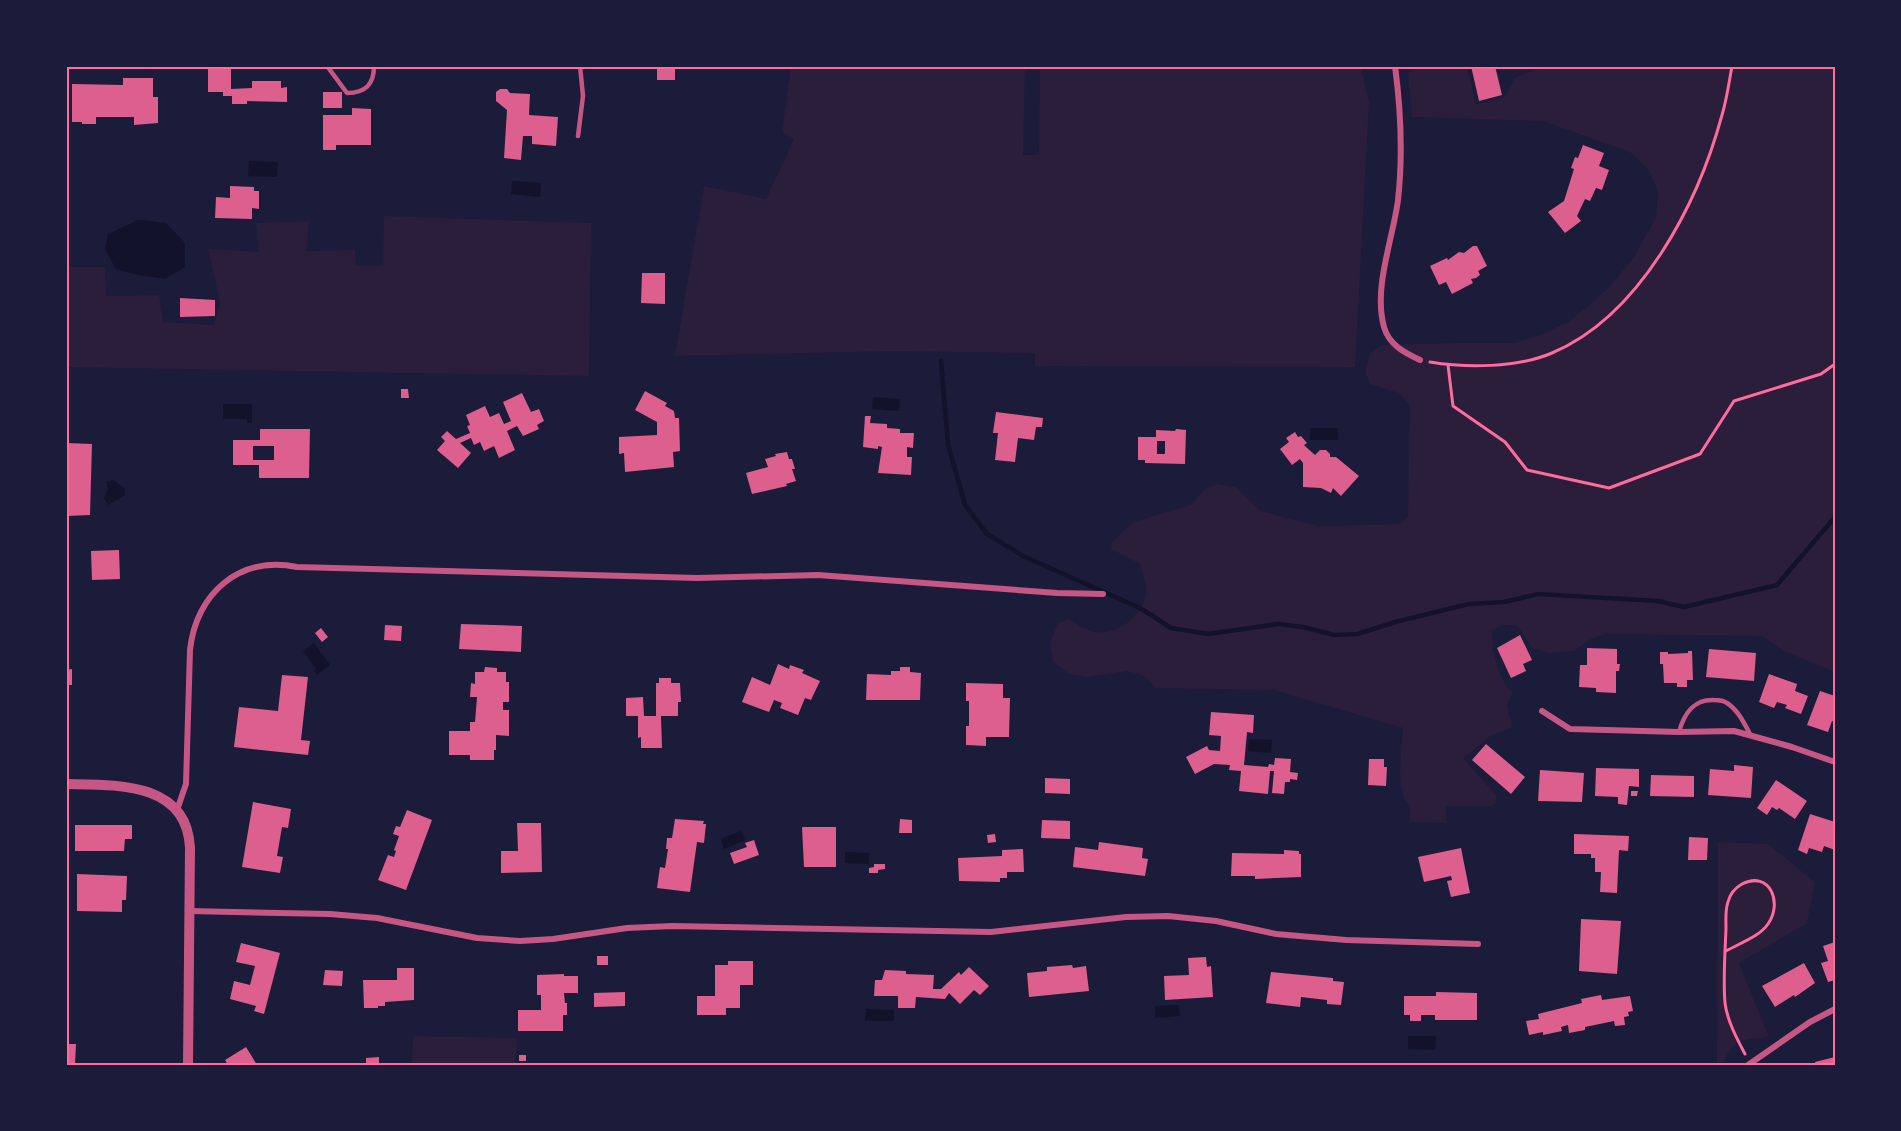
<svg xmlns="http://www.w3.org/2000/svg" width="1901" height="1131" viewBox="0 0 1901 1131" font-family="'Open Sans',sans-serif">
  <rect width="100%" height="100%" fill="#1b1b3a"/>
  <path fill="#2a1e3b" d="M791,66H1025L1023,156L1039,154L1040,66H1360L1369,101L1355,367L1035,366V353L890,351L675,356L704,186L766,199L794,139L782,132Z
    M1419,66H1467L1476,104L1504,98L1516,77L1548,66H1835V672L1784,651L1762,636L1605,634L1591,639L1574,651L1549,653L1532,648L1518,626C1508,624 1501,625 1492,630C1491,647 1498,682 1513,692L1507,704L1512,727L1489,737L1463,758L1497,796L1495,804L1491,806H1446V823L1410,822V806C1394,794 1402,747 1403,728L1274,690L1156,688L1145,676L1127,671L1087,677L1069,674L1053,662L1050,642L1058,623L1069,619C1077,624 1085,630 1095,632C1116,636 1145,615 1146,592C1146,583 1143,574 1140,564L1111,549L1112,543L1133,522L1191,505L1205,489L1217,484L1236,487L1260,511L1318,526L1401,524L1408,516L1410,405L1399,393L1370,384L1365,372L1370,353L1382,345L1456,343H1515L1543,334L1568,322L1592,303L1612,284L1634,257L1656,217L1658,192L1649,170L1630,152L1543,121L1412,117L1408,73Z
    M384,216L591,223L589,376L66,367V267H105L106,296L159,295L163,322L214,325L220,302L208,249L259,252L256,223L309,221L306,251L355,250L356,266H383Z
    M1718,842L1768,844L1815,882L1807,923L1739,963L1769,1037C1754,1040 1739,1036 1729,1052C1726,1056 1724,1061 1722,1065H1717Z
    M413,1036L517,1038L516,1065H412Z"/>
  <path fill="#12122b" d="M249,161L278,162L277,177L248,176Z
    M512,181L541,183L540,197L511,194Z
    M138,220L166,223L185,243V267L165,279L134,274L116,269L105,249L108,234Z
    M873,397L900,399L899,411L872,409Z
    M223,404H252V423H247V419H223Z
    M1310,428H1338V440H1310Z
    M114,480L125,489V495L108,505L104,498L108,489L106,482Z
    M314,643L330,665L317,675L314,671L316,669L303,651Z
    M1249,739L1272,740L1271,753L1248,751Z
    M741,831L745,840L724,849L721,839Z
    M845,852L869,853V864L845,863Z
    M1179,1005L1180,1016L1155,1018V1006Z
    M866,1009L894,1010V1021H865Z
    M1408,1036H1436L1435,1050L1408,1049Z"/>
  <g fill="none" stroke-linecap="round" stroke-linejoin="round">
    <path stroke="#12122b" stroke-width="4.5" d="M941,361L948,444L965,505L987,534L1025,557L1140,608L1171,628L1208,634L1278,624L1303,627L1334,635L1357,634L1399,621L1469,604L1504,602L1538,594L1658,601L1684,607L1777,585L1835,517"/>
  </g>
  <path fill="#dd5f8e" fill-rule="evenodd" d="M657,66H675V80H657Z
    M1471,66H1495L1502,95L1479,101Z
    M208,68H231V89L252,88V81H281V88L287,87V102L247,101V104H232V96H223V92H208Z
    M123,78H153V97H158V123L134,125V117H96V124H82V122H72V84L123,85Z
    M500,89H507L510,93L530,94L529,115L558,117L556,146L532,144V136H523L521,160L504,158L507,110L496,101V92Z
    M323,92H342V108H323Z
    M352,108L371,109V145H336V150H323V115H352Z
    M1583,145L1604,153L1599,166L1609,170L1602,190L1596,188L1590,201L1585,199L1577,216L1581,221L1565,233L1548,212L1564,201L1574,169L1571,168L1575,157L1578,158Z
    M230,186L254,187V191H259V209L252,208V219L215,218L216,197L230,198Z
    M1473,246H1477L1487,266L1478,271L1480,275L1476,278L1471,279L1473,283L1452,294L1446,282L1439,285L1430,266L1447,258L1448,260L1459,252L1464,253Z
    M642,273H665V304L641,303Z
    M180,298L215,300V316L180,317Z
    M401,389H408L409,398H401Z
    M645,391L667,403L665,406L674,411L675,418H679L680,451L673,452L674,467L625,472L624,453L619,454V437L657,435V422L635,410Z
    M522,393L531,412L539,409L544,421L537,425L539,429L523,436L517,426L507,431L515,450L499,458L494,446L484,451L480,442L474,445L471,438L460,443L471,453L458,468L437,450L445,441L441,437L447,431L456,439L470,433L467,426L470,425L466,415L485,406L490,417L499,413L504,424L511,421L503,402Z
    M996,412L1043,418L1042,427H1036L1034,440L1018,438L1015,462L995,460L998,433H993Z
    M865,416H871L870,423L887,424V428L900,429V433H914L913,448L907,447V457H912L911,475L878,473L882,447L878,446V449L863,447Z
    M260,429H310L309,478H259V465H233V440H260ZM253,446H274V460H253Z
    M1176,429L1186,430L1185,464L1145,463V460H1138V437H1156V430L1175,431ZM1157,441H1165V454H1157Z
    M1295,432L1298,437L1301,436L1307,443L1304,445L1306,447L1315,455L1320,450H1326L1330,454V457H1336L1359,476L1341,496L1333,488L1331,493L1321,488L1303,487V463L1300,459L1292,465L1280,449L1289,442L1286,438Z
    M66,443L92,444L90,515L66,516Z
    M787,452L789,459H792L795,469H792L796,481L786,484L787,486L752,494L746,473L768,467L765,459L776,456L775,454Z
    M119,550L120,579L92,580L91,551Z
    M461,624L522,626L521,652L459,649Z
    M385,625L402,626L401,641L384,640Z
    M321,628L328,637L322,642L315,633Z
    M1520,635L1532,660L1523,664L1526,671L1511,678L1497,648Z
    M1587,648L1617,649V664H1620L1619,671H1616V693L1596,692V688L1579,687L1580,665H1587Z
    M1709,649L1756,653L1754,681L1706,677Z
    M1688,651H1692L1693,680H1687V687H1677V683H1664L1663,664H1660V652H1668V654L1688,653Z
    M778,664L789,669L790,665L804,670L802,673L820,681L811,700L805,698L798,715L780,708L782,703L774,700L769,712L742,702L752,677L770,685Z
    M485,667L497,668V672H506V682H509V702H503V710H509V736L496,735V750H494V760H470V755H449V731H470V722H475L477,697H470L471,683L475,684V672H484Z
    M900,667H910V672L921,673L920,700H866L867,674L891,675V671H900Z
    M72,669V685H66V670Z
    M1769,674L1797,684L1795,691L1808,696L1801,714L1785,708L1787,705L1777,702L1774,708L1759,702Z
    M282,675L308,677L301,740L310,741L308,755L234,747L239,707L278,711Z
    M659,678H671V683H680L681,702H678V716H661L662,748H641V737L638,738V716H626V698L643,697L644,716H656V683H659Z
    M966,683L1003,684V698H1010L1009,737H986V746L966,745V726H969V701H966Z
    M1820,691L1835,696V722L1832,721L1828,732L1807,725Z
    M1211,712L1254,715L1253,733L1247,732L1244,765L1268,767L1269,764L1274,765L1275,758L1291,759L1290,772L1298,773L1297,780L1290,779V782H1285L1284,794L1272,793L1274,771H1270L1268,794L1239,791L1241,771L1229,770L1230,765L1214,764L1195,774L1186,757L1207,746L1209,750L1220,751L1221,736L1209,735Z
    M1486,744L1525,777L1511,794L1472,760Z
    M1369,759H1384V767H1387L1386,786L1368,785Z
    M1734,765L1753,767L1751,798L1708,795L1710,769L1734,771Z
    M1596,768L1639,769V787L1629,786L1627,805L1618,804V797L1595,796Z
    M1540,770L1584,773L1582,802L1538,801Z
    M1651,775L1694,776V797L1650,796Z
    M1045,778L1070,779V794L1045,793Z
    M1776,780L1807,801L1795,819L1779,808L1777,810L1772,807L1767,815L1757,808Z
    M1631,791H1638L1637,796H1631Z
    M253,802L291,809L288,828L282,827L277,856L283,857L280,873L242,867Z
    M407,810L432,820L406,890L378,880L388,855L394,857L396,851L394,850L399,836L393,834L396,826L400,827Z
    M1810,814L1835,822V850L1824,846L1822,852L1809,848L1807,854L1798,850Z
    M675,819L704,821L703,824H706L704,843L697,842L690,892L657,888L660,867L665,868L668,849H666L667,838H672Z
    M900,819L912,820V833H899Z
    M1042,820L1070,821V839L1041,838Z
    M517,823H541L542,872L501,873V851H518Z
    M75,825H132V839H125L124,851H75Z
    M802,827H836V867H804Z
    M995,834L996,842L988,843L987,835Z
    M1574,834L1629,836L1628,851L1619,850L1617,893L1600,892L1601,872H1595V858H1591V854H1574Z
    M1689,837L1708,838L1707,860H1688Z
    M754,840L759,855L734,864L730,853L747,847L745,843Z
    M1099,842L1143,848L1142,858L1148,859L1145,876L1073,867L1075,847L1098,850Z
    M1461,848L1470,893L1451,897L1447,881L1452,880L1451,876L1424,882L1418,857Z
    M1023,849L1024,872H1007V878H1000V882L959,881L958,858L1002,856V850Z
    M1284,850L1299,851V854H1301V877L1255,879V876H1231L1232,853L1284,854Z
    M874,864H885V869L878,870V873H869V868L874,867Z
    M77,874L127,876L126,900H122V912L77,911Z
    M1581,919L1621,921L1617,974L1579,971Z
    M1835,942V980L1828,982L1821,963L1828,961L1823,946Z
    M241,943L280,953L264,1014L254,1011L256,1006L230,999L234,981L250,985L255,966L236,962Z
    M597,956H608V965H597Z
    M1206,957L1207,967L1211,966L1213,997L1165,1000L1164,976L1189,975L1188,958Z
    M728,961H753V985H740V1008H726V1015H697V996H715V965H728Z
    M1804,963L1815,983L1795,997L1794,995L1775,1007L1762,986Z
    M1072,965L1073,968L1086,966L1089,991L1029,997L1027,973L1047,971V967Z
    M969,967L989,986L980,995L974,990L960,1004L949,993L945,999L916,997L915,1008H898V996H874L875,980H882L885,970L906,971V974L934,975L933,989H941L959,972L961,975Z
    M397,968H414V1000L385,1002V1006H378V1008H364L363,980H397Z
    M325,970L343,971L342,986L323,985Z
    M1271,972L1333,978V981L1344,982L1341,1005L1327,1004V1000L1301,997L1300,1007L1266,1003Z
    M564,974V976H578V993H564L565,1003H567V1015H563V1031H518V1010H541V995H537V975Z
    M625,992V1006L594,1007V993Z
    M1436,992L1477,993V1020H1435V1015H1421V1021H1410V1015H1404V996H1436Z
    M1601,995L1602,1000L1630,996L1633,1011L1628,1012L1629,1016L1624,1017L1625,1025L1615,1026L1614,1021L1585,1027V1030L1569,1033L1568,1025L1561,1027L1562,1031L1543,1035V1032L1529,1035L1526,1021L1539,1019L1538,1014L1582,1003L1581,999Z
    M66,1044H76L75,1065H66Z
    M246,1047L257,1065H228L225,1060Z
    M519,1055H526V1061H519Z
    M379,1057V1065H366V1058Z
    M1835,1057V1065H1816L1815,1062Z"/>
  <g fill="none" stroke-linecap="round" stroke-linejoin="round">
    <path stroke="#ff6b9d" stroke-width="3" d="M1430,362C1466,368 1517,368 1552,353C1640,316 1698,204 1722,115C1727,99 1729,82 1732,66
      M1448,365L1453,406L1505,442L1527,470L1609,488L1700,454L1734,401L1821,374L1835,364
      M1726,951C1740,943 1759,937 1768,924C1783,903 1770,870 1742,884C1735,888 1730,894 1728,902C1725,910 1726,920 1726,929C1725,953 1723,979 1725,1003C1727,1020 1737,1039 1745,1054"/>
    <path stroke="#c65784" stroke-width="4.5" d="M327,66L347,93C366,93 374,84 374,66
      M578,136L583,96L580,66
      M1679,732C1684,714 1693,699 1714,700C1719,700 1723,700 1727,703C1738,710 1744,723 1750,734"/>
    <path stroke="#c65784" stroke-width="6" d="M1395,66C1401,111 1403,155 1398,200C1393,239 1373,288 1384,327C1389,345 1405,353 1420,360
      M1542,711L1570,729L1679,732L1734,731L1792,747L1835,762
      M177,810L186,784L190,650C196,594 239,555 297,567L697,578L818,575L1057,593L1103,594
      M189,911L330,914L377,918L477,938L520,941L553,939L627,928L672,926L991,932L1126,917L1168,916L1216,921L1276,934L1346,940L1478,944
      M1748,1065L1810,1022L1835,1009"/>
    <path stroke="#c65784" stroke-width="10" d="M66,784C115,785 187,781 190,848L188,1065"/>
  </g>
  <rect width="1901" height="1131" fill="none" stroke="#1b1b3a" stroke-width="135"/>
  <rect x="68" y="68" width="1766" height="996" fill="none" stroke="#ff6b9d" stroke-width="2"/>
</svg>
